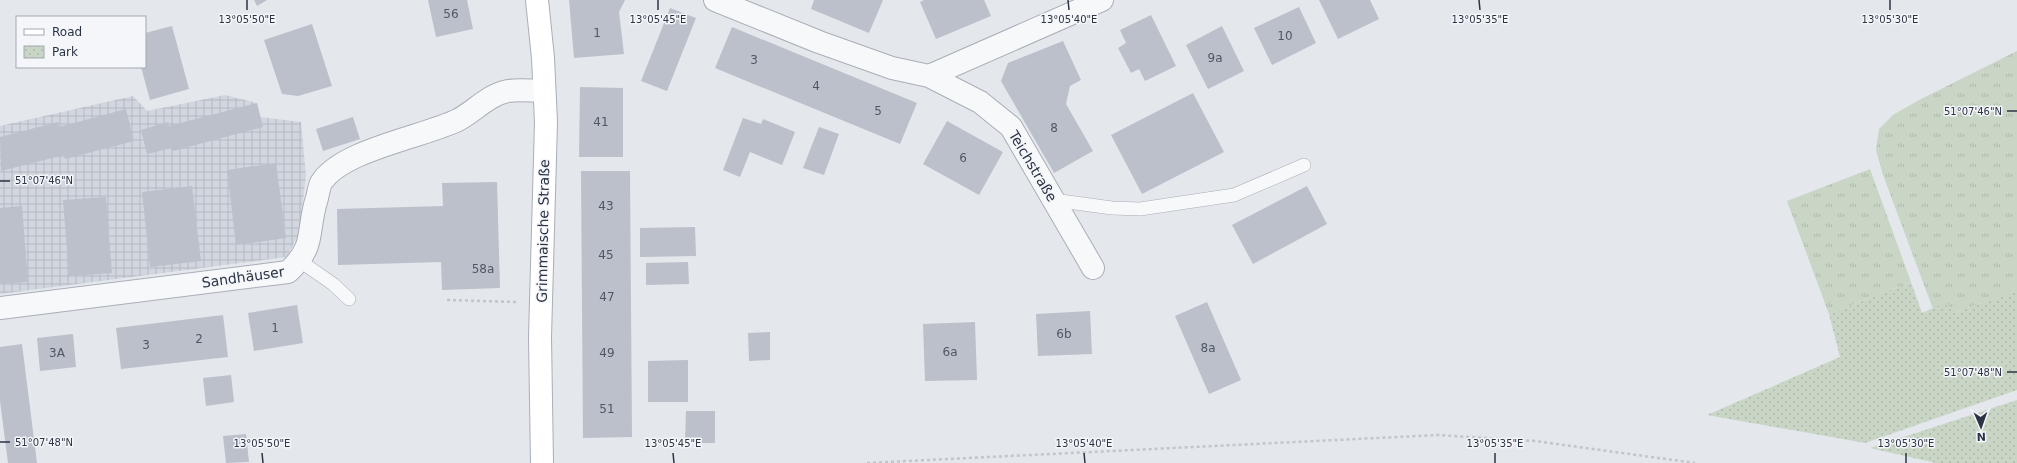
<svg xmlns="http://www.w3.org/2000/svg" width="2017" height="463" viewBox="0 0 2017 463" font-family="'DejaVu Sans',sans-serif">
  <defs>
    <pattern id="industrial-grid" width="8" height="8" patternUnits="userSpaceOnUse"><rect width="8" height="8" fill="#d2d6de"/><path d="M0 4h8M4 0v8" fill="none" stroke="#b4b8c0"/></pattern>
    <pattern id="grass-tufts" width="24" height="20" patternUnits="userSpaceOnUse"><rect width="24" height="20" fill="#c9d6c5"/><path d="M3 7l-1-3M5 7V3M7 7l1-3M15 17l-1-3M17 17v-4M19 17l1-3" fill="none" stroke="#adb8ab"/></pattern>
    <pattern id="park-dots" width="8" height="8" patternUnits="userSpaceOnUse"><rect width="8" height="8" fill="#c9d6c5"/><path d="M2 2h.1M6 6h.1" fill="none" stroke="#adb8ab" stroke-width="1.8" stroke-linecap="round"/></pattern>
  </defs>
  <rect width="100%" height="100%" fill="#e4e7ec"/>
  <path fill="url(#industrial-grid)" d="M225,95L257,103L260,117L301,122L306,176L299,233L287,257L0,294V126L133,96L147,111Z"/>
  <path fill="url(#grass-tufts)" d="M2017,51V291L1953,313L1947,303L1933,309L1883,175L1876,150L1879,129L1893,115L1919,100Z
    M1870,169L1911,282L1829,314L1787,201Z"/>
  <path fill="url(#park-dots)" d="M1911,282L1922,313L1947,302L1953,313L2017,291V390L1865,443L1707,415L1840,357L1829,314Z
    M2017,400V463H1936L1870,448Z"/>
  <path fill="#bbc0ca" d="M254,0H267L257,6Z
    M428,0H467L473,29L436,37Z
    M569,0H625L619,12L624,54L574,58Z
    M814,0H883L869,33L811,9Z
    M924,0H984L991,16L936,39L920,2Z
    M1319,0H1370L1379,19L1338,39Z
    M1299,7L1316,43L1272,65L1254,28Z
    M670,8L696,18L667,91L641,81Z
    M1151,15L1176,66L1145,81L1139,69L1131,73L1118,48L1126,43L1120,30Z
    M312,24L332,86L298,96L282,94L264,40Z
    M172,26L189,89L150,100L141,67H145V33Z
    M1222,26L1244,71L1208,89L1186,45Z
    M732,27L917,103L900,144L715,68Z
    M1063,41L1081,80L1070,86L1066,104L1093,151L1054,173L1001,81L1008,63Z
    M580,87L623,88V157H579Z
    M1193,93L1224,152L1142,194L1111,135Z
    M257,103L263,127L173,151L172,148L147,154L141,130L168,122L169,126Z
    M126,109L134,141L65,159L64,155L1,171L0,137L58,122L59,127Z
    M353,117L360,139L323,151L316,129Z
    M743,118L761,124L763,119L795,132L782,165L750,152L740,177L723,170Z
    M947,121L1003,152L979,195L923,164Z
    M819,127L839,134L824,175L803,168Z
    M276,163L286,238L236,245L227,170Z
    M581,171H630L632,437L583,438Z
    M497,182L500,288L442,290L441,262L338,265L337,209L443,206L442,183Z
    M192,186L201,261L150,267L142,192Z
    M1307,186L1327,224L1253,264L1232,225Z
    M106,197L112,273L69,276L63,200Z
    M22,206L28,282L0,284V208Z
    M695,227L696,256L640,257V228Z
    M688,262L689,284L646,285V263Z
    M1207,302L1241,380L1209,394L1175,316Z
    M297,305L303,343L254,351L248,313Z
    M1090,311L1092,354L1038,356L1036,314Z
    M223,315L228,357L121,369L116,328Z
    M975,322L977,380L925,381L923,324Z
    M770,332V360L749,361L748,333Z
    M73,334L76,367L40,371L37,338Z
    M22,344L37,463H8L0,401V347Z
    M688,360V402H648V361Z
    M231,375L234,402L206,406L203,378Z
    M686,411H715V443H685Z
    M246,434L249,462L226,463L223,436Z"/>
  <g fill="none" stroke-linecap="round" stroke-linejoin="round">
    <g stroke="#a9aeb7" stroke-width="14">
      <path id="lane" d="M1053,200L1112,208L1140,209L1234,195L1304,165
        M300,261L333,284L349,299"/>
    </g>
    <g stroke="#a9aeb7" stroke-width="24">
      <path id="street" d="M715,0L819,42L892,68L929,76L1102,0
        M929,76L980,102L1011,127L1093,268
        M0,308L288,272C317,245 306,232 317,198C318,194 319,187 321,183C341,150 423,137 458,120C475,111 488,95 508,91C519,89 533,91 544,91"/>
    </g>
    <g stroke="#a9aeb7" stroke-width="24">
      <path id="secondary" d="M537,0L543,58L546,122L540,337L542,463"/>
    </g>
    <path stroke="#c2c5cb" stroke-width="2.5" stroke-dasharray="3 3" stroke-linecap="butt" d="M447,300L516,302
      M867,463L1438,435L1535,441L1695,463"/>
    <use href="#lane" stroke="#f7f8fa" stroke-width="13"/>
    <use href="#street" stroke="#f7f8fa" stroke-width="22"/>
    <use href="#secondary" stroke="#fff" stroke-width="22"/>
  </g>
  <path fill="none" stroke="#2b3445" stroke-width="1.5" d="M247,0V10M658,0V10M1068,0L1069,10M1479,0L1480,10M1890,0V10M2007,111H2017M0,181H10M2007,372H2017M0,442H10M262,453L263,463M673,453L674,463M1084,453L1085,463M1495,453V463M1906,453V463"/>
  <g text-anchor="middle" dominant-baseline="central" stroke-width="3" stroke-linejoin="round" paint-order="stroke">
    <g font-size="12" fill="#4f5766">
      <text x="451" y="14">56</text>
      <text x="597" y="33">1</text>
      <text x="1285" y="36">10</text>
      <text x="1215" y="58">9a</text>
      <text x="754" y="60">3</text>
      <text x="816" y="86">4</text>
      <text x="878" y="111">5</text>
      <text x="601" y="122">41</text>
      <text x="1054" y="128">8</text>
      <text x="963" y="158">6</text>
      <text x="606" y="206">43</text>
      <text x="606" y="255">45</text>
      <text x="483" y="269">58a</text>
      <text x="607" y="297">47</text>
      <text x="275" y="328">1</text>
      <text x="1064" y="334">6b</text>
      <text x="199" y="339">2</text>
      <text x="146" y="345">3</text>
      <text x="1208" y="348">8a</text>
      <text x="950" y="352">6a</text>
      <text x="57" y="353">3A</text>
      <text x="607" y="353">49</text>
      <text x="607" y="409">51</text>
    </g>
    <g font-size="14" fill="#2b3445" stroke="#f4f6f9">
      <text transform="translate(1033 166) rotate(59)">Teichstraße</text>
      <text transform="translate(543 231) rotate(-89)">Grimmaische Straße</text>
      <text transform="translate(243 277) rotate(-8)">Sandhäuser</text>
    </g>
  </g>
  <g font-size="10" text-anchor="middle" fill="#2b3445" stroke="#f4f6f9" stroke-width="3" stroke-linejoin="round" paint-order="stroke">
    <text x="247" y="23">13°05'50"E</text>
    <text x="658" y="23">13°05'45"E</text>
    <text x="1069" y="23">13°05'40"E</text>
    <text x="1480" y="23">13°05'35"E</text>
    <text x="1890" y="23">13°05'30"E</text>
    <text x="1973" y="115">51°07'46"N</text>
    <text x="44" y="184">51°07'46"N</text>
    <text x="1973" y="376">51°07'48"N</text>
    <text x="44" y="446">51°07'48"N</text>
    <text x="262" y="447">13°05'50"E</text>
    <text x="673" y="447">13°05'45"E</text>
    <text x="1084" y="447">13°05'40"E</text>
    <text x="1495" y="447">13°05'35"E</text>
    <text x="1906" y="447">13°05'30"E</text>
  </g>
  <rect x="16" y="16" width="130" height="52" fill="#f4f6f9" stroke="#a4a8b1"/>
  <rect x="24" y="29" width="20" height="6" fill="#ffffff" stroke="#a4a8b1"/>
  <text x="52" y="36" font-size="12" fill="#2b3445">Road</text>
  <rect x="24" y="46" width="20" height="12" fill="url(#park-dots)" stroke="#a4a8b1"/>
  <text x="52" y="56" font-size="12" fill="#2b3445">Park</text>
  <g transform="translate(1981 427) rotate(178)" stroke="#f4f6f9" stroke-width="3" paint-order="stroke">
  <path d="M0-3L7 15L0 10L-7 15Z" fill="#2b3445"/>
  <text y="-6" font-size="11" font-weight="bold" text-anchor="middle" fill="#2b3445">N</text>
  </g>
</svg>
